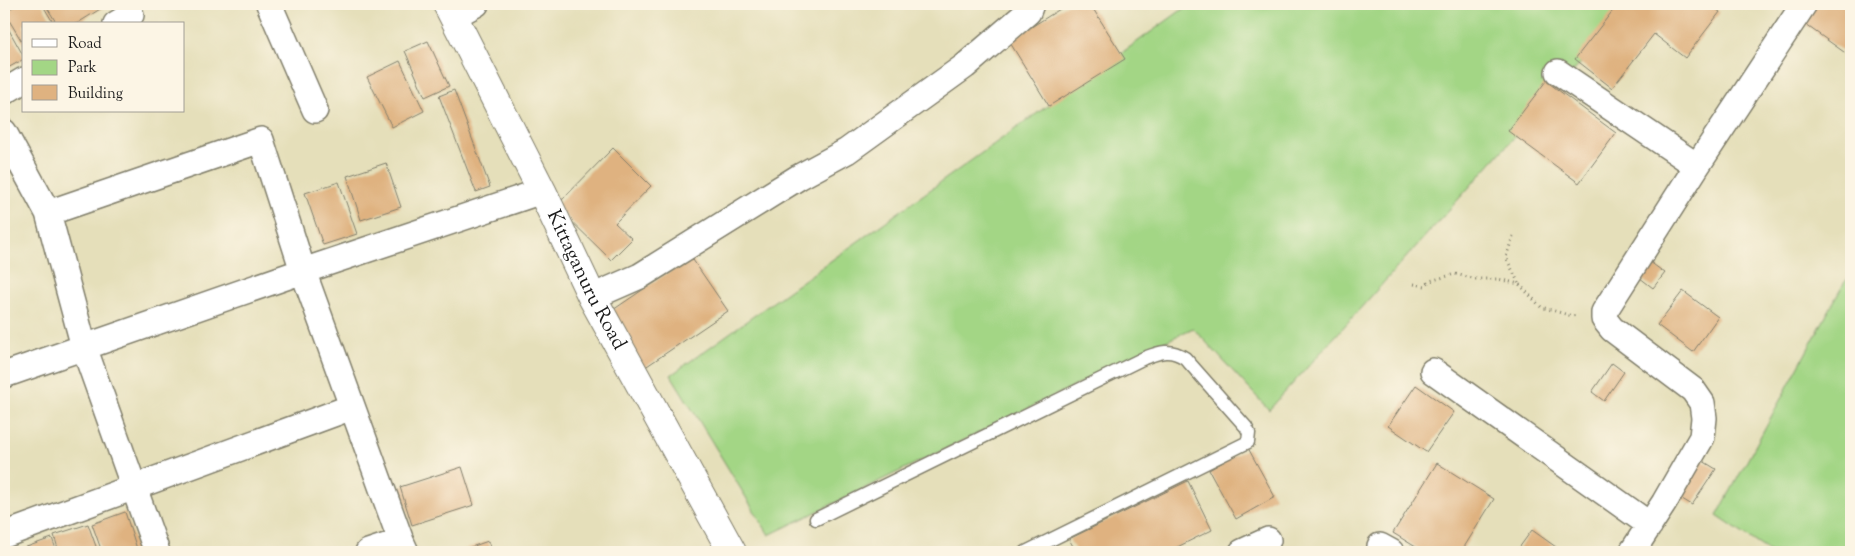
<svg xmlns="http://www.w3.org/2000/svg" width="1855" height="556" viewBox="0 0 1855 556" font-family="'Sorts Mill Goudy',serif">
  <rect width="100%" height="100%" fill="#fcf5e5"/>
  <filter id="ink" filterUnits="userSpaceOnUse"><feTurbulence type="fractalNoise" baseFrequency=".02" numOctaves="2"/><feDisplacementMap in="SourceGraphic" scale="10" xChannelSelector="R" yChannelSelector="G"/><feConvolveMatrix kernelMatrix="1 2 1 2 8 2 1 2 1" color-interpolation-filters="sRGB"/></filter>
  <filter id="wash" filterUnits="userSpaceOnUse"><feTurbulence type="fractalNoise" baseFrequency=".0096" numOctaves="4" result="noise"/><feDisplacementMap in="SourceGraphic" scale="20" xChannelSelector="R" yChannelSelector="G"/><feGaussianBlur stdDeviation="1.12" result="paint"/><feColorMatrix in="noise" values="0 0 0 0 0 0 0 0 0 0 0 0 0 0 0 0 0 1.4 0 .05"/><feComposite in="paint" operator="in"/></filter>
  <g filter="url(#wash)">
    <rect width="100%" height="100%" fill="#e5dfba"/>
    <path fill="#a3d685" stroke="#607950" d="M1190,4H1634L1269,410L1193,328L769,535L671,375Z
      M1851,275V552H1770L1717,516L1844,283Z"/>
    <g id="blocks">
      <path fill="#dfb280" d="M18,4H42L54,24H24V45L4,12Z
        M45,4H103L105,6L76,24H57Z
        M1068,4H1090L1125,59L1049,106L1009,41Z
        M1618,4H1709L1720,12L1685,58L1654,34L1612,88L1575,59Z
        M1810,4H1851V57L1799,20Z
        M4,21L24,57V59L4,70Z
        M428,41L449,86L425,97L405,51Z
        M400,61L424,111L392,127L367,77Z
        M1546,81L1616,133L1579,183L1508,131Z
        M454,90L490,187L476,192L439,96Z
        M613,148L651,186L615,223L632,239L611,260L556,206Z
        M386,163L401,207L361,220L347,176Z
        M339,182L357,234L323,245L305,193Z
        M691,257L728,311L644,368L607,314Z
        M1646,259L1665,273L1653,288L1635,274Z
        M1683,291L1718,317L1693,352L1657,325Z
        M1612,363L1624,372L1604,401L1592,392Z
        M1416,385L1454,412L1426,452L1388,426Z
        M1248,448L1275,497L1236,519L1209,470Z
        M1698,458L1716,469L1692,505L1674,494Z
        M1437,463L1494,499L1461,552H1424L1393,533Z
        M462,467L474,505L412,525L400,487Z
        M1188,481L1212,530L1167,552H1076L1069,539Z
        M125,512L138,552H102L92,524Z
        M88,524L98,552H59L54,535Z
        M1532,530L1563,552H1516Z
        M52,538L57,552H12Z
        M488,541L492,552H457Z"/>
    </g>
  </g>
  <g filter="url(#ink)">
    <use href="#blocks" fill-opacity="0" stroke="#807e6b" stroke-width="1"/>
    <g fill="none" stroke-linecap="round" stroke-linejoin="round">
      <g stroke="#807e6b" stroke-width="15">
        <path id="service" d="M816,519L1144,358C1160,352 1170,348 1185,358L1246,427L1249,433L1248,442L1026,552"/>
      </g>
      <g stroke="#807e6b" stroke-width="28">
        <path id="minor" d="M269,4L315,110
          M454,16L476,4
          M116,24L131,15L127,4
          M1558,72L1697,166
          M4,92L24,80
          M4,132L48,213L84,347L157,552
          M48,213L261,140L303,271L401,541L406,552
          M592,297L640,276L799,177L847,151L965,66L1028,12L1031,4
          M1433,371L1650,525
          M4,375L303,271L542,191
          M4,535L352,407
          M1380,546L1391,552
          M368,552L401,541
          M1242,552L1268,540
          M1632,552L1664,503L1702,437L1704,418L1702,403L1693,390L1612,329L1604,319V312L1697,166L1804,4"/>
      </g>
      <g stroke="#807e6b" stroke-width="30">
        <g id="tertiary">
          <path id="s1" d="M447,4L542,191L592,297L732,552"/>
        </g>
      </g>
      <path stroke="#807e6b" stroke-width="3" stroke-dasharray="1 4" stroke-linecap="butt" d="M1513,236L1506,257L1519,284
        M1414,284L1425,286L1430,281L1455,274L1476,279H1498L1519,284L1541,307L1572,316L1578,315"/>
      <use href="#service" stroke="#fff" stroke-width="12"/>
      <use href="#minor" stroke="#fff" stroke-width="25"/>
      <use href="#tertiary" stroke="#fff" stroke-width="28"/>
    </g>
  </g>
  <g text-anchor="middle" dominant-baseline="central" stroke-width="4.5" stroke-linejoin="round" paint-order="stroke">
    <g font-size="20" fill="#1c1c1c" stroke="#fcf5e5">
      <text stroke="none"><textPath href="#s1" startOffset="309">Kittaganuru Road</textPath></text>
    </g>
  </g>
  <rect width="1855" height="556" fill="none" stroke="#fcf5e5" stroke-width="20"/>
  <rect x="22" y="22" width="162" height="90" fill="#fcf5e5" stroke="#a29e95"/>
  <rect x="32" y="39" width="25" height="8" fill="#ffffff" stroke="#a29e95"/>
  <text x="68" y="48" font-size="15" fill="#1c1c1c">Road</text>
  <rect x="32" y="60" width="25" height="15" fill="#a3d685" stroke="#a29e95"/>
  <text x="68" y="72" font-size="15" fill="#1c1c1c">Park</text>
  <rect x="32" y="85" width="25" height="15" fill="#dfb280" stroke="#a29e95"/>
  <text x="68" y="98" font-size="15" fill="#1c1c1c">Building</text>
</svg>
